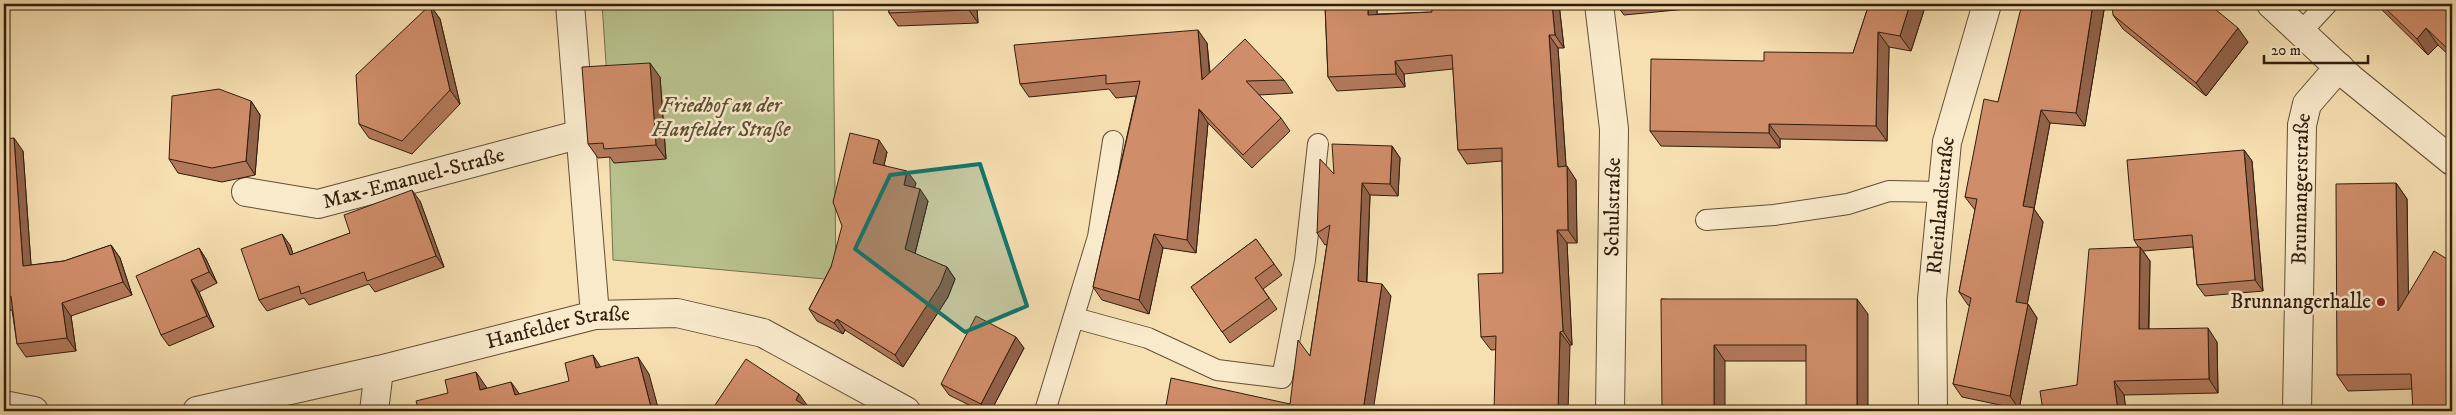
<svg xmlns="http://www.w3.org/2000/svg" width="2456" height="415" viewBox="0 0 2456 415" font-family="'IM FELL DW Pica',serif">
  <rect width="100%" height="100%" fill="#f6dfb1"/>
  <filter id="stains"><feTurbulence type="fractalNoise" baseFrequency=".004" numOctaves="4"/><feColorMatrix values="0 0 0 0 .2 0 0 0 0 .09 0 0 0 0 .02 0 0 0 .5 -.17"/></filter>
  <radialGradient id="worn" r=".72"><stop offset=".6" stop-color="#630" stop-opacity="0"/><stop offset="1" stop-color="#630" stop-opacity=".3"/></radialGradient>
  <path fill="#b9c28e" stroke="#75704d" d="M602,4H833L836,280L613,260L607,78Z"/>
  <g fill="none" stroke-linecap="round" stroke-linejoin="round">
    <g stroke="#624e35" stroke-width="22">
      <path id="service" d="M2300,33L2327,4
        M1706,220L1774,215L1848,204L1889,191L1942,192
        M1075,318L1148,338L1217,370L1282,378L1305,260L1318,144
        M1045,411L1098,237L1113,141"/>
    </g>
    <g stroke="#624e35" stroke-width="30">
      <g id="minor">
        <path d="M570,4L595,315"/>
        <path d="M1599,4L1614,129L1610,411"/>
        <path d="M2271,4L2350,78L2452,161"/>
        <path id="s1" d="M246,192L318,204L581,134"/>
        <path d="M374,411L379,370"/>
        <path id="s2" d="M1933,411L1932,299L1947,142L1987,4"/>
        <path id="s3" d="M2297,411L2302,125L2307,104L2339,67"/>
      </g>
    </g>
    <g stroke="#624e35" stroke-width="30">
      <g id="tertiary">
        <path d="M4,405L34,411"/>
        <path id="s4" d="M197,411L379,370L595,315L677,313L763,333L906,411"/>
      </g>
    </g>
    <use href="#service" stroke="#f9eacc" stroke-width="20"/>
    <use href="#minor" stroke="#f9eacc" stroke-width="28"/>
    <use href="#tertiary" stroke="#f9eacc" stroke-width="28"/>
  </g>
  <path fill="#b3795b" stroke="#311d0c" d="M889,4H1039L977,8L978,23L898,26L889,13Z
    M1301,4H1377V14L1432,12L1443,4H1559L1564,48H1558L1566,166L1576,180L1577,243H1567L1572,345L1491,350L1481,337L1503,273L1502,161L1467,164L1458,150L1453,69L1404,74L1405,87L1337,91L1328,77L1325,6H1302Z
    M1616,4H1708V7L1624,15Z
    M1869,4H1926L1911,51L1889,47L1887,141L1780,139V148L1661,146L1650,131L1764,61L1853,53Z
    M2024,4H2105L2085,126L2050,123L2034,209L2043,222L2027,304H2028L2037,318L2019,409L1962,397L1953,384L1970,306L1968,305L1959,292L1975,210L1965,197L1998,102Z
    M2376,4H2452V58L2438,45L2428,55Z
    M430,5L440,19L460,104L412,154L369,138L359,124Z
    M2113,15L2248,42L2206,96L2123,29Z
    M1207,43L1210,72L1284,80L1293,93L1259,95L1281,118L1290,131L1252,168L1208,123L1196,253L1163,248L1149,314L1102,300L1093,287L1136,96L1116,98L1109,89L1029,97L1020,84Z
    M660,77L666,159L614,163L610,157L598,158L588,144Z
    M251,101L260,115L255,175L222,182L178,173L169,159Z
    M4,139L23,151L31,265L64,261L111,245L120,258L132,295L71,316L76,351L26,357L17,344L12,310L4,311Z
    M1392,146L1400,158L1398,196L1370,195L1367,282L1391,296L1290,404L1310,356L1327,244L1325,245L1317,233L1334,174Z
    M2244,150L2252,161L2263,291L2205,296L2197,285L2193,247L2143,251L2150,261L2149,329L2217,342L2218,393L2124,395L2126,411H2043L2077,385L2139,248L2134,240Z
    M887,152L884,165L916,183L914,187L928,201L915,254L947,267L955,279L948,297L903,367L845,330L843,334L817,321L809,309L831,267Z
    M2396,183L2407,199L2408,294L2412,389L2348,391L2337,375Z
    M420,201L444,267L375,292L369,284L309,305L304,298L267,311L259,300L290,245L293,254L350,233Z
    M1256,239L1282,275L1263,289L1277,309L1230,343L1191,287Z
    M199,248L206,259L217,283L199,292L214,327L169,346L161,335Z
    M1661,299L1868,314L1806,361H1725Z
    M1024,348L991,411H981L949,395L941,384Z"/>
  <path fill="#92634a" stroke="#311d0c" d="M968,4H974L977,8L978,23L969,10Z
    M1368,4H1377V28L1368,15Z
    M1552,4H1559L1564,48L1555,35Z
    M1910,4H1926L1911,51L1900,36Z
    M2093,4H2105L2085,126L2076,113Z
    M430,5L440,19L460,104L450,90Z
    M2238,28L2248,42L2206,96L2196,83Z
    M2426,28L2438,45L2428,55L2417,39Z
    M1198,30L1207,43L1211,93L1202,80Z
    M1878,32L1889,47L1887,141L1876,126Z
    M1549,35L1558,48L1567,180L1558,167Z
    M1395,61L1404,74L1405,87L1396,74Z
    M650,63L660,77L666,159L656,145Z
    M251,101L260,115L255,175L246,161Z
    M1199,109L1208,123L1196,253L1187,240Z
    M2041,110L2050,123L2034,209L2043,222L2025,316L2016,302L2023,206Z
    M1769,124L1780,139V148L1769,133Z
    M14,138L23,151L32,279L23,266Z
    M879,140L887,152L882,174L873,163Z
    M1392,146L1400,158L1398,196L1390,184Z
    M2244,150L2252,161L2263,291L2255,280Z
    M1567,166L1576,180L1577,243L1568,230Z
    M907,171L916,183L912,197L904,185Z
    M1362,183L1370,195L1366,293L1358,281Z
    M2396,183L2407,199L2409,327L2398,311Z
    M920,189L928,201L913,261L905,249Z
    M412,190L420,201L444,267L436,256Z
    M1557,230L1567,243L1572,345L1563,331Z
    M282,234L290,245L297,266L290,255Z
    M1154,234L1163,248L1149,314L1139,300Z
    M111,245L120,258L132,295L123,282Z
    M2140,247L2150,261L2148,343L2139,329Z
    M199,248L206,259L217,283L209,272Z
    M947,267L955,279L948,297L903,367L895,355Z
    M191,280L199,292L214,327L207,316Z
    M1382,284L1391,296L1373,411H1363Z
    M1857,299L1868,314V411H1857Z
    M62,303L71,316L76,351L67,338Z
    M2028,304L2037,318L2019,409L2010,396Z
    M837,319L845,330L843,334L834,323Z
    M2208,328L2217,342L2218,393L2209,379Z
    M1560,332L1570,345L1568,411H1558Z
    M1016,337L1024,348L991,411H986L981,404Z
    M1714,345L1725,361V411H1714Z
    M593,355L604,372L596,368Z
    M638,357L649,374L659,411H652Z
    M476,372L487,388L480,390Z
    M2114,381L2124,395L2126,411H2118Z
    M511,382L523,399L515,395Z
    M799,394L807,405L803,411L796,400Z"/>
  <path fill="#d08d6a" stroke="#311d0c" d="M889,4H968L969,10L889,13Z
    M1325,4H1368V15L1432,12L1431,5L1443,4H1552L1555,35H1549L1558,167L1567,166L1568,230H1557L1563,331L1560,332L1558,411H1494L1496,336L1481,337L1478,274L1503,273L1502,148L1458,150L1452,55L1395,61L1396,74L1328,77Z
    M1869,4H1910L1900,36L1878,32L1876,126L1769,124V133L1650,131L1651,59L1764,61V52L1853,53Z
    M2024,4H2093L2076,113L2041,110L2023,206L2034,208L2016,302L2028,304L2010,396L1953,384L1971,298L1959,292L1977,199L1965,197L1984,99L1998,102L2020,12Z
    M2112,4H2209L2238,28L2196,83L2113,15Z
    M2381,4H2452V53L2426,28L2417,39Z
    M430,5L450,90L402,141L359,124L356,75Z
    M1198,30L1202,80L1245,39L1284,80L1246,81L1281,118L1243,155L1199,109L1187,240L1154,234L1139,300L1093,287L1140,81L1106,84V75L1020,84L1014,45Z
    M650,63L656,145L604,149L603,143L588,144L582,67Z
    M219,89L251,101L246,161L212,168L169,159L172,96Z
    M850,133L879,140L873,163L907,171L904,185L920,189L905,249L947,267L940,285L895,355L837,319L834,323L809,309L831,267L842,226L833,202Z
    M14,138L23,266L64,261L111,245L123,282L62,303L67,338L17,344L11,296L4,297V139Z
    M1332,144L1392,146L1390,184L1362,183L1358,281L1382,284L1363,411H1165L1171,378L1290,404L1298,340L1310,356L1330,225L1317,233L1320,159L1334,174Z
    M2244,150L2255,280L2197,285L2192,235L2134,240L2127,160Z
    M2396,183L2398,311L2434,251L2452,262V411H2413L2411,374L2337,375L2336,184Z
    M412,190L436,256L367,281L364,272L301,294L299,286L259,300L241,249L282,234L290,255L350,233L344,215Z
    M1256,239L1274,264L1255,278L1269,298L1222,332L1191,287Z
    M2140,247L2139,329L2208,328L2209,379L2114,381L2118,411H2043L2040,391L2077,385L2089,249Z
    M199,248L209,272L191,280L207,316L161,335L136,276Z
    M1661,299H1857V411H1806V345H1714V411H1662Z
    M976,316L1016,337L981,404L941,384Z
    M593,355L596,368L638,357L652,411H419L416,401L448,393L445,380L476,372L480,390L511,382L515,395L569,381L565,363Z
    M746,359L799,394L796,400L814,411H711Z
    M1073,406L1092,411H1071Z"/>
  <path fill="#0f766e" fill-opacity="0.2" stroke="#0f766e" stroke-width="4" stroke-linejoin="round" d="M980,164L1027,306L965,332L855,249L890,175Z"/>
  <circle fill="#8f2418" stroke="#f9eacc" stroke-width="2" cx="2381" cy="302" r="5"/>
  <g text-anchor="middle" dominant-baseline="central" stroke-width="5" stroke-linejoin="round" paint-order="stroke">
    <g font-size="21" font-style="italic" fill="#5a4f33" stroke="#f9eacc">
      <text x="721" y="106">Friedhof an der<tspan x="721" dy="24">Hanfelder Straße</tspan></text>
    </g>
    <g font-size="21" fill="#311d0c" stroke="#f9eacc">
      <text stroke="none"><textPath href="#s1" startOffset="172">Max-Emanuel-Straße</textPath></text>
      <text stroke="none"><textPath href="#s3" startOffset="222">Brunnangerstraße</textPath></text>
      <text stroke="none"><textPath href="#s2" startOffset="206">Rheinlandstraße</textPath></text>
      <text transform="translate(1613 207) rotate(-89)">Schulstraße</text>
      <text stroke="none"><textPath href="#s4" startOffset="371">Hanfelder Straße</textPath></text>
    </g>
    <g font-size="21" fill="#311d0c" stroke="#f9eacc" text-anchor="end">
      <text x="2371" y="302">Brunnangerhalle</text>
    </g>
  </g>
  <rect width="2456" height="415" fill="none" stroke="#f6dfb1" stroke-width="20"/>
  <rect x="5" y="5" width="2446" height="405" fill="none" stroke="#311d0c" stroke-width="2.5"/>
  <rect x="10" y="10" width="2436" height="395" fill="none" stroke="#311d0c"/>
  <path d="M2264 55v8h104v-8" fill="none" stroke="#311d0c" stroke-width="2.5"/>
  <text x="2271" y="55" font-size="15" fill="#311d0c" stroke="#f9eacc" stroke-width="4" paint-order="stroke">20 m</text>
  <rect width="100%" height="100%" filter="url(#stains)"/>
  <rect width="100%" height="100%" fill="url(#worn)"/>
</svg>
